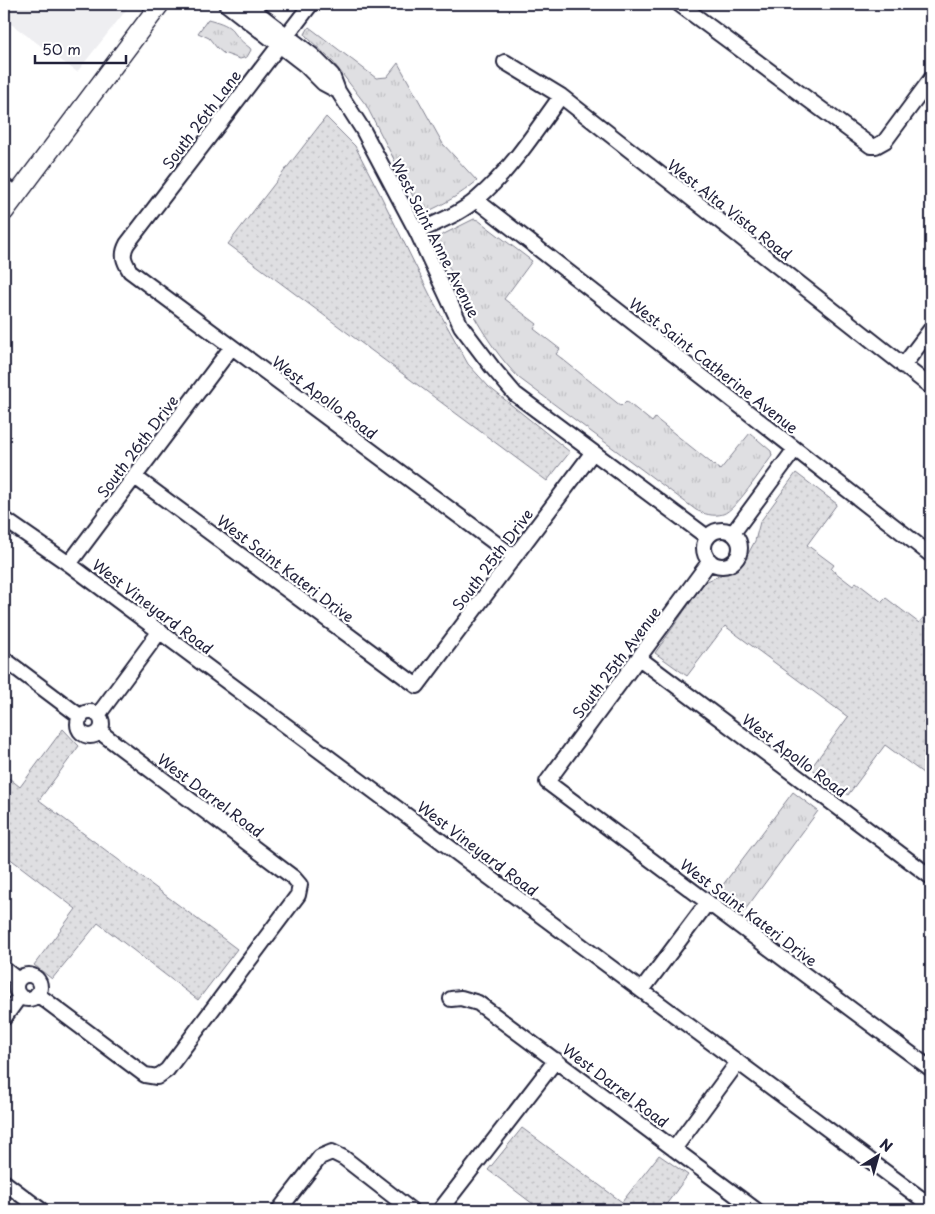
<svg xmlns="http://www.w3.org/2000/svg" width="935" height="1214" viewBox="0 0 935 1214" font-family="'Playpen Sans',sans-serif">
  <defs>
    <pattern id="grass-tufts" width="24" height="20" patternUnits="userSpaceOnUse" patternTransform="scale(1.25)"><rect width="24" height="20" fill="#dfdfe2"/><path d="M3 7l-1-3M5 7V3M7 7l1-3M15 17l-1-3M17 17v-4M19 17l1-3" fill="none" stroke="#bfbfc3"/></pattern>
    <pattern id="park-dots" width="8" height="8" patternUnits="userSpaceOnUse" patternTransform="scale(1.25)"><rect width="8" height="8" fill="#dfdfe2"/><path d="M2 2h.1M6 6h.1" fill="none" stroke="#bfbfc3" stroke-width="1.8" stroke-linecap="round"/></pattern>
  </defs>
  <rect width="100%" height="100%" fill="#fff"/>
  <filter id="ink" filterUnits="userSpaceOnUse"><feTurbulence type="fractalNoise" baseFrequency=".02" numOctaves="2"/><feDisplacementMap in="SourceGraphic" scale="10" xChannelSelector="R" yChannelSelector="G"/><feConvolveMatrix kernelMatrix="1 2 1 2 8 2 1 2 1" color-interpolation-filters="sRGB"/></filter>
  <g filter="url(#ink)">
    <path fill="#eeeef1" d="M4,4H131L77,72L4,19Z"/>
    <path fill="url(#grass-tufts)" stroke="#80808e" d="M208,19C215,21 228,24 233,31C240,40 241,41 250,48L251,50L247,57L240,59L223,53L217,48L209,38L198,33Z
      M309,27L376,78L387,77L398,63L443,144L477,181C461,194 443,205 424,213L421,212L366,105L333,62L306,36L305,34Z
      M474,219L478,220L532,261L504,299L537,324L534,329L560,349L556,354L621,406L626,401L652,422L655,418L720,470L750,433L771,451L772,456C762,469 736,510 723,514C713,517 704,514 696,510L519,378C481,339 461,291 437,243L438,237Z
      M793,792L818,811L742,914L716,894Z"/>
    <path fill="url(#park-dots)" stroke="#80808e" d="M326,117L355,146L379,192L431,297L468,364L489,387L570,452L547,481L228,244Z
      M796,473L837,504L807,545L834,565L831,569L853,586L856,582L882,602L886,598L919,623L931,608V779L885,745L848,795L811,768L848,717L725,626L687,676L655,653L701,587L707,581L735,569L743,563L755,541L760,522Z
      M63,729L79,746L39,800L237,949L198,1000L98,923L52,979L34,965L76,909L4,854V774L20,787Z
      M522,1128L622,1202L659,1155L688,1175L662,1210H541L488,1170Z"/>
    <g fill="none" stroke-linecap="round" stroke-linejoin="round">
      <g stroke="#22223b" stroke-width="18">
        <path id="minor" d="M226,4L305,65L323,83L338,91
          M246,4L312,55L332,75L338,91L363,130L417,232L461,326L492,367L515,394L707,537
          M311,4L127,244C121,255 124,261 130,271L514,557
          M679,4L871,146H876L885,141L931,79
          M505,62L561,96L931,387
          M4,186L17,195
          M476,200L931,555
          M417,232C437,222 460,214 477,199C511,170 535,132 561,96
          M903,366L931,329
          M135,477L417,686L593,452
          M4,519L69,564L931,1206
          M704 548a18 18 0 1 1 36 0a18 18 0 1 1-36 0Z
          M733,533L795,449
          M710,561L547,782L931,1069
          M69,564L231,348
          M639,658L931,877
          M4,659L81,717
          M78 724a12 12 0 1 1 24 0a12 12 0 1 1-24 0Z
          M98,715L160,631
          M4,969L18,980
          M16 987a12 12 0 1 1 24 0a12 12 0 1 1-24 0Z
          M642,990L708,902
          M37,994L145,1075L157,1077L167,1070L298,895L300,885L294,878L100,732
          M451,999L461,998L478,1003L756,1210
          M4,1018L20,996
          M674,1149L738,1062
          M4,1182L41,1210
          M279,1210L320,1157L332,1152L344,1158L411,1210
          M440,1210L556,1060"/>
      </g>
      <g stroke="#22223b" stroke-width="21">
        <path id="major" d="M4,212L160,4"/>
      </g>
      <use href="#minor" stroke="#fff" stroke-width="14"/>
      <use href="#major" stroke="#fff" stroke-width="18"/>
    </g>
  </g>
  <g text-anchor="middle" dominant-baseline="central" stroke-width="4.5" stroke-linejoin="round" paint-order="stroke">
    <g font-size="15" fill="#22223b" stroke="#fff">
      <text transform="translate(201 119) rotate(-53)">South 26th Lane</text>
      <text transform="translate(730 209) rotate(38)">West Alta Vista Road</text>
      <text transform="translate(436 238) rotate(63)">West Saint Anne Avenue</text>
      <text transform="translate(714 365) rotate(38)">West Saint Catherine Avenue</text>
      <text transform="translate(325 397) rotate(37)">West Apollo Road</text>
      <text transform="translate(137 446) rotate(-53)">South 26th Drive</text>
      <text transform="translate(492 559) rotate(-53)">South 25th Drive</text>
      <text transform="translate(286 568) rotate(37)">West Saint Kateri Drive</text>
      <text transform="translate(153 606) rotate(37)">West Vineyard Road</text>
      <text transform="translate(616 662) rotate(-53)">South 25th Avenue</text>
      <text transform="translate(795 755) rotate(37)">West Apollo Road</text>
      <text transform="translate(211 795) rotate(37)">West Darrel Road</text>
      <text transform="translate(478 848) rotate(37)">West Vineyard Road</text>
      <text transform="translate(749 912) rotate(37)">West Saint Kateri Drive</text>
      <text transform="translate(616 1085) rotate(37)">West Darrel Road</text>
    </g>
  </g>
  <rect width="935" height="1214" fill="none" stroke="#fff" stroke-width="20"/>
  <rect x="10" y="10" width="915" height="1194" fill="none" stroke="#22223b" stroke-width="2" filter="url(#ink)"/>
  <g transform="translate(878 1156) rotate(37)" stroke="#ffffff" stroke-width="4" paint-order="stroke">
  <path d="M0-4L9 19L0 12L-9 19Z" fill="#22223b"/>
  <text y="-8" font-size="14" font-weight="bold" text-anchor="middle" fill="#22223b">N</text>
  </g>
  <path d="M35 55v8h91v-8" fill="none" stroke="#22223b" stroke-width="2.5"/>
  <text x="42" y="55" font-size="15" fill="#22223b" stroke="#ffffff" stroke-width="4" paint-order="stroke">50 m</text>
</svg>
